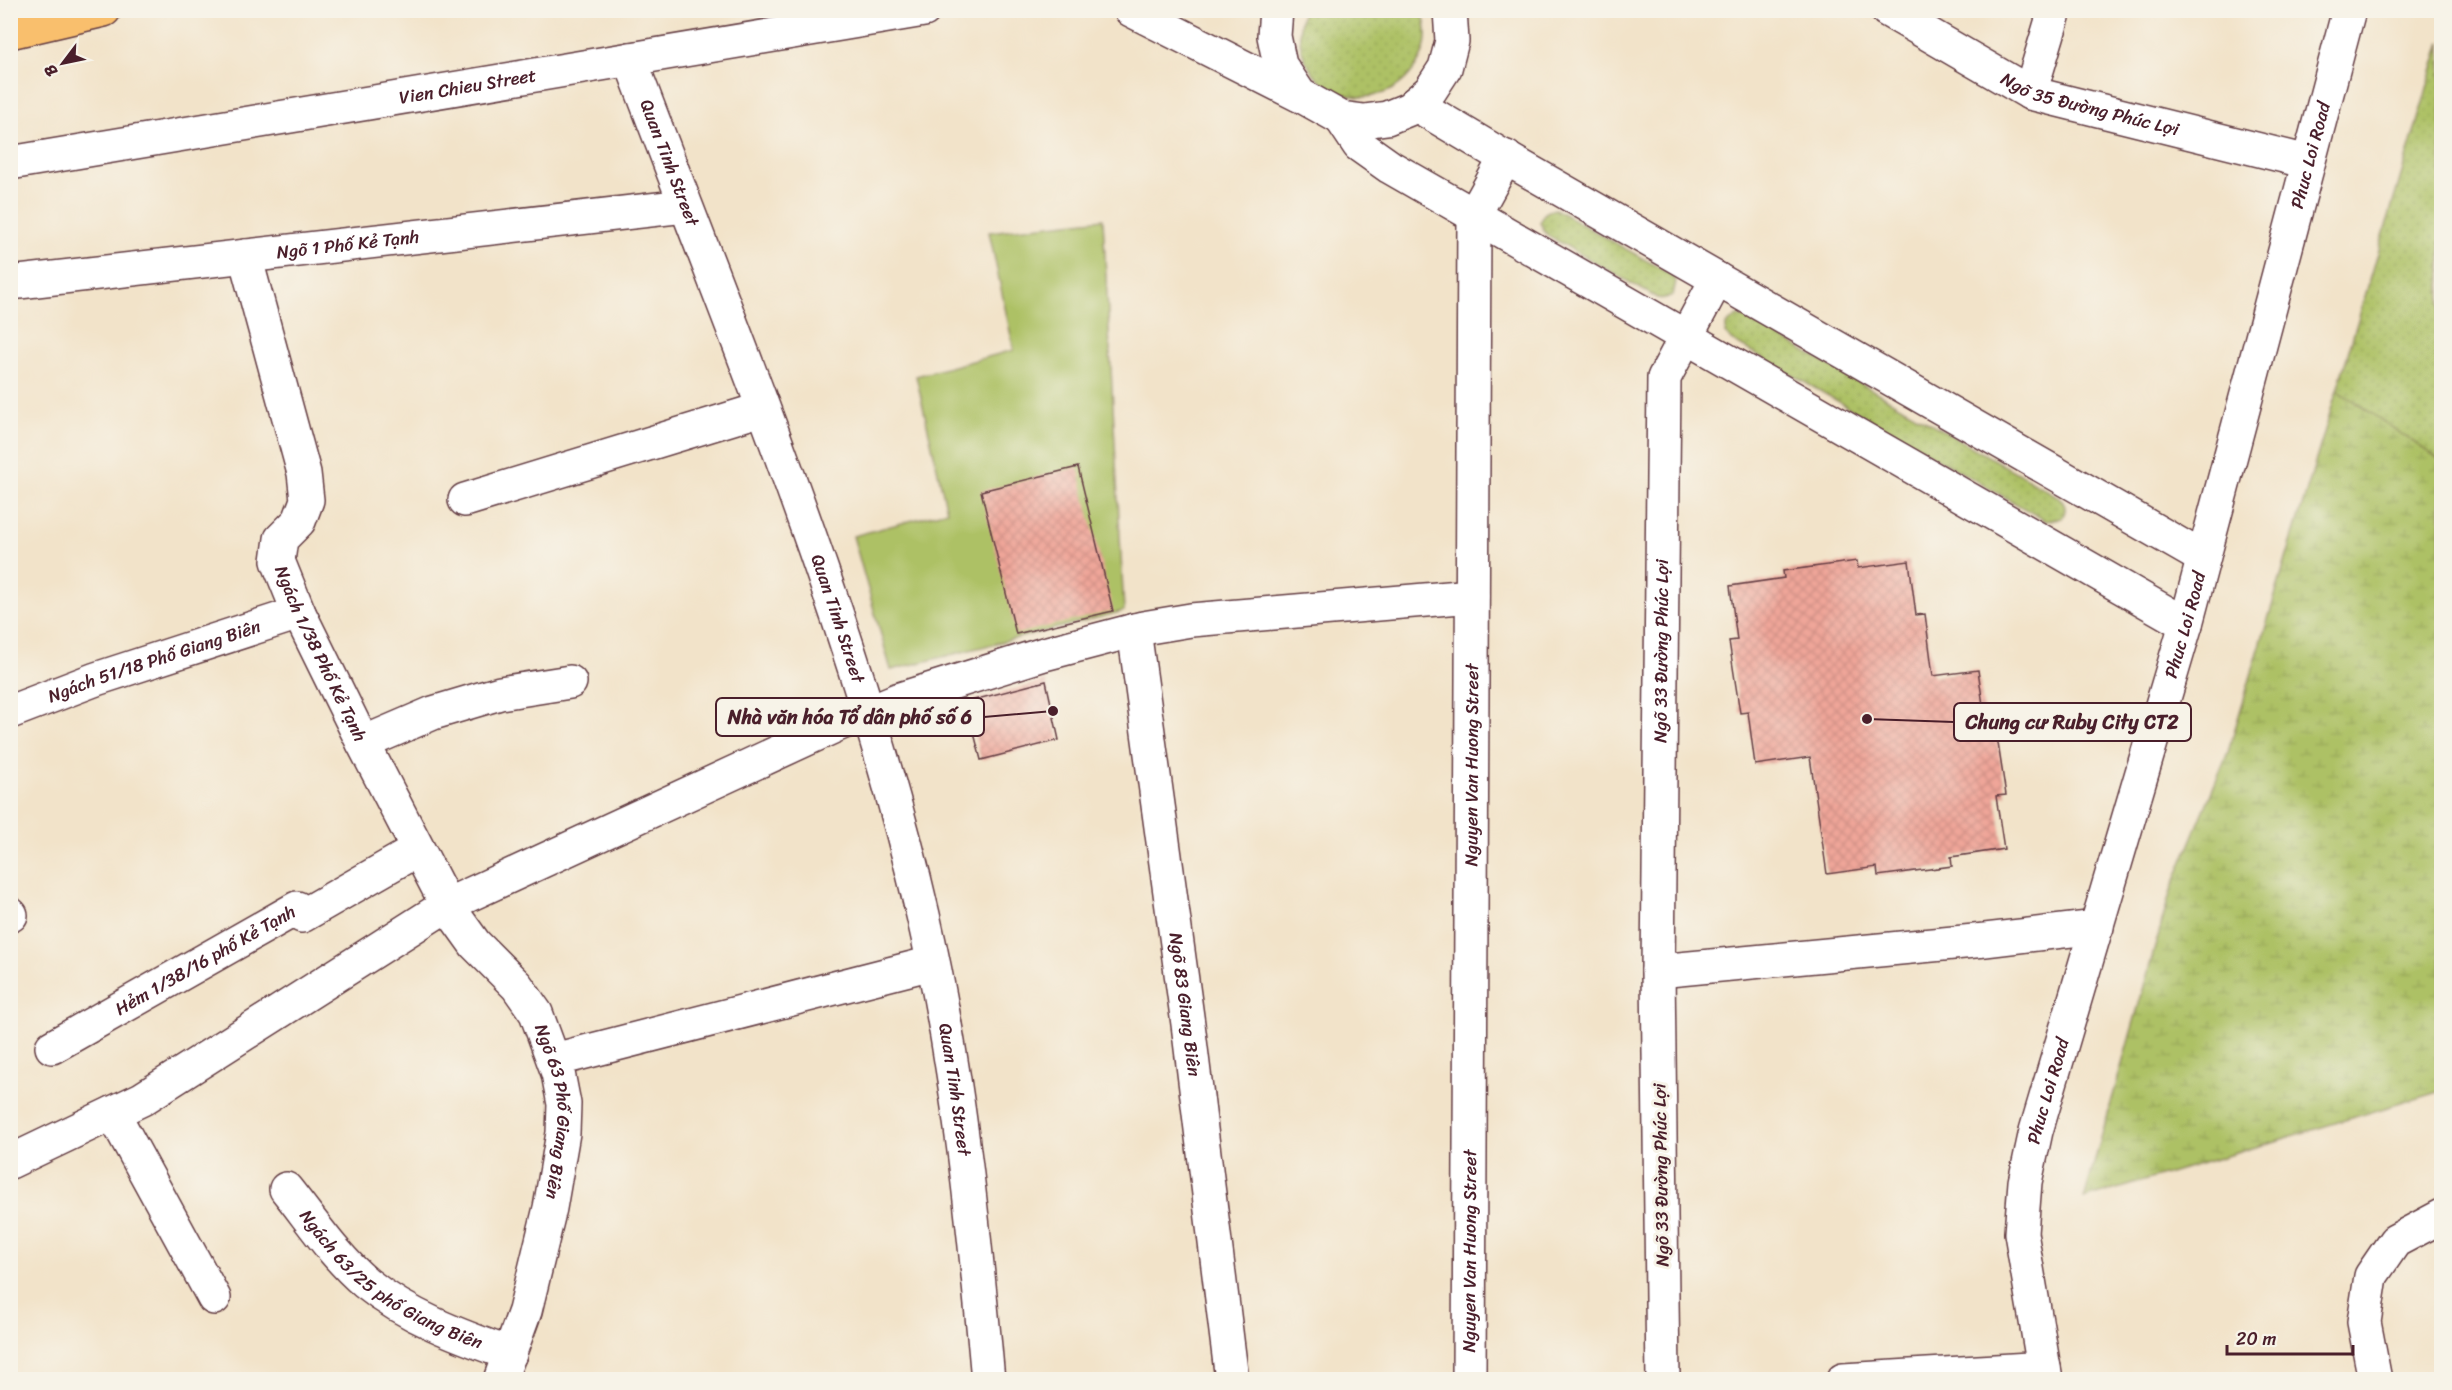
<svg xmlns="http://www.w3.org/2000/svg" width="2452" height="1390" viewBox="0 0 2452 1390" font-family="Sriracha,sans-serif">
  <defs>
    <pattern id="grass-dots" width="8" height="8" patternUnits="userSpaceOnUse" patternTransform="scale(1.5)"><rect width="8" height="8" fill="#adc165"/><path d="M2 2h.1M6 6h.1" fill="none" stroke="#96a558" stroke-width="1.8" stroke-linecap="round"/></pattern>
    <pattern id="wetland-marsh" width="20" height="14" patternUnits="userSpaceOnUse" patternTransform="scale(1.5)"><rect width="20" height="14" fill="#adc165"/><path d="M1 5h8M5 5V1M11 12h8M15 12V8" fill="none" stroke="#96a558"/></pattern>
    <pattern id="building-cross-hatch" width="8" height="8" patternUnits="userSpaceOnUse" patternTransform="scale(1.5)"><rect width="8" height="8" fill="#efa699"/><path d="M0 0l8 8M0 8l8-8" fill="none" stroke="#ce8e84"/></pattern>
  </defs>
  <rect width="100%" height="100%" fill="#f7f3e8"/>
  <filter id="ink" filterUnits="userSpaceOnUse"><feTurbulence type="fractalNoise" baseFrequency=".0167" numOctaves="2"/><feDisplacementMap in="SourceGraphic" scale="12" xChannelSelector="R" yChannelSelector="G"/><feConvolveMatrix kernelMatrix="1 2 1 2 8 2 1 2 1" color-interpolation-filters="sRGB"/></filter>
  <filter id="wash" filterUnits="userSpaceOnUse"><feTurbulence type="fractalNoise" baseFrequency=".008" numOctaves="4" result="noise"/><feDisplacementMap in="SourceGraphic" scale="24" xChannelSelector="R" yChannelSelector="G"/><feGaussianBlur stdDeviation="1.35" result="paint"/><feColorMatrix in="noise" values="0 0 0 0 0 0 0 0 0 0 0 0 0 0 0 0 0 1.4 0 .05"/><feComposite in="paint" operator="in"/></filter>
  <g filter="url(#wash)">
    <rect width="100%" height="100%" fill="#f2e3c9"/>
    <path fill="url(#grass-dots)" stroke="#7c7048" stroke-width="1.5" d="M1303,11H1421C1428,25 1428,45 1420,59C1383,132 1280,90 1303,11Z
      M2441,42V461L2337,390Z
      M1555,209L1672,275L1676,281L1673,295L1666,299L1657,298L1547,235L1540,223C1542,214 1546,211 1555,209Z
      M1737,316L1745,317L2059,497C2066,505 2067,509 2062,518L2046,521L1731,340L1726,333V325Z"/>
    <path fill="url(#wetland-marsh)" stroke="#7c7048" stroke-width="1.5" d="M2337,390L2441,461V1091L2084,1199L2171,890L2228,752Z"/>
    <path fill="#adc165" stroke="#7c7048" stroke-width="1.5" d="M1103,219L1124,611L891,670L853,536L947,511L916,376L1014,350L989,232Z"/>
    <g id="blocks">
      <path fill="url(#building-cross-hatch)" d="M1078,467L1113,611L1016,634L981,491Z
        M1857,561L1858,568L1909,561L1916,615L1925,614L1933,676L1978,670L1986,726L1995,724L2006,795L1996,796L2004,849L1951,857L1952,866L1878,876L1877,867L1827,874L1810,757L1755,765L1748,712L1740,713L1729,641L1737,640L1730,586L1784,578L1783,571Z
        M1046,681L1059,740L981,760L966,702Z"/>
    </g>
  </g>
  <g filter="url(#ink)">
    <use href="#blocks" fill-opacity="0" stroke="#633c43" stroke-width="1.5"/>
    <g fill="none" stroke-linecap="round" stroke-linejoin="round">
      <g stroke="#633c43" stroke-width="36">
        <g id="minor">
          <path d="M1131,10L1299,95"/>
          <path d="M1276,10L1274,36L1280,65L1300,95L1341,118L1364,121L1387,118L1409,109L1430,91L1445,68L1452,41L1450,10"/>
          <path id="s1" d="M1887,10L2030,93L2308,162"/>
          <path id="s2" d="M630,59C736,341 855,621 923,915C958,1067 974,1224 988,1380"/>
          <path d="M2030,93L2055,10"/>
          <path d="M1415,104L1499,154L2203,558"/>
          <path d="M1341,118L1359,145L1390,167L2186,624"/>
          <path id="s3" d="M10,163L924,10"/>
          <path id="s4" d="M245,256L304,473L307,500L299,521L281,539L278,561L299,613L363,743L447,905L475,944L517,986L536,1013L558,1073L564,1104L563,1133L550,1208L525,1311L500,1380"/>
          <path id="s5" d="M10,283L685,206"/>
          <path d="M465,500L762,409"/>
          <path id="s6" d="M1134,630L1188,1024L1232,1380"/>
          <path id="s7" d="M10,712L96,679L299,613"/>
          <path d="M363,743L433,713L500,693L570,682"/>
          <path d="M10,914L11,915"/>
          <path d="M1658,971L1985,940L2097,927"/>
          <path id="s8" d="M52,1047L297,908L302,916L417,850"/>
          <path d="M554,1060L932,963"/>
          <path d="M113,1113L214,1298"/>
          <path d="M10,1162L142,1099L447,905L837,725L897,700L1044,654L1143,628L1191,620L1472,596"/>
          <path id="s9" d="M286,1189C311,1220 335,1257 366,1283C408,1317 460,1336 510,1354"/>
          <path id="s10" d="M1469,1380L1474,215L1506,157"/>
          <path id="s11" d="M1663,1380L1658,971L1664,378L1717,279"/>
          <path d="M1843,1380L2044,1368"/>
          <path id="s12" d="M2046,1380L2021,1233L2025,1182L2036,1131L2186,624L2349,10"/>
          <path d="M2375,1380L2364,1322L2371,1276L2395,1241L2442,1216"/>
        </g>
      </g>
      <g stroke="#633c43" stroke-width="36">
        <path id="major" d="M10,32L104,10"/>
      </g>
      <use href="#minor" stroke="#fff" stroke-width="33"/>
      <use href="#major" stroke="#f9bf6d" stroke-width="33"/>
    </g>
  </g>
  <g text-anchor="middle" dominant-baseline="central" stroke-width="6" stroke-linejoin="round" paint-order="stroke">
    <g font-size="18" fill="#4a1f2b" stroke="#f7f3e8">
      <text stroke="none"><textPath href="#s3" startOffset="464">Vien Chieu Street</textPath></text>
      <text stroke="none"><textPath href="#s1" startOffset="226">Ngõ 35 Đường Phúc Lợi</textPath></text>
      <text stroke="none"><textPath href="#s12" startOffset="1266">Phuc Loi Road</textPath></text>
      <text stroke="none"><textPath href="#s2" startOffset="111">Quan Tinh Street</textPath></text>
      <text stroke="none"><textPath href="#s5" startOffset="340">Ngõ 1 Phố Kẻ Tạnh</textPath></text>
      <text stroke="none"><textPath href="#s2" startOffset="597">Quan Tinh Street</textPath></text>
      <text stroke="none"><textPath href="#s12" startOffset="780">Phuc Loi Road</textPath></text>
      <text stroke="none"><textPath href="#s11" startOffset="729">Ngõ 33 Đường Phúc Lợi</textPath></text>
      <text stroke="none"><textPath href="#s4" startOffset="424">Ngách 1/38 Phố Kẻ Tạnh</textPath></text>
      <text stroke="none"><textPath href="#s7" startOffset="153">Ngách 51/18 Phố Giang Biên</textPath></text>
      <text stroke="none"><textPath href="#s10" startOffset="615">Nguyen Van Huong Street</textPath></text>
      <text stroke="none"><textPath href="#s8" startOffset="176">Hẻm 1/38/16 phố Kẻ Tạnh</textPath></text>
      <text stroke="none"><textPath href="#s6" startOffset="378">Ngõ 83 Giang Biên</textPath></text>
      <text stroke="none"><textPath href="#s2" startOffset="1083">Quan Tinh Street</textPath></text>
      <text stroke="none"><textPath href="#s12" startOffset="294">Phuc Loi Road</textPath></text>
      <text stroke="none"><textPath href="#s4" startOffset="948">Ngõ 63 Phố Giang Biên</textPath></text>
      <text transform="translate(1661 1175) rotate(-91)">Ngõ 33 Đường Phúc Lợi</text>
      <text stroke="none"><textPath href="#s10" startOffset="129">Nguyen Van Huong Street</textPath></text>
      <text stroke="none"><textPath href="#s9" startOffset="142">Ngách 63/25 phố Giang Biên</textPath></text>
    </g>
  </g>
  <path fill="none" stroke="#4a1f2b" stroke-width="2" d="M1053 711L984 717M1867 719L1954 722"/>
  <g fill="#4a1f2b" stroke="#f7f3e8" stroke-width="2">
    <circle cx="1053" cy="711" r="6"/>
    <circle cx="1867" cy="719" r="6"/>
  </g>
  <g fill="#f7f3e8" stroke="#4a1f2b" stroke-width="2">
    <rect x="716" y="698" width="268" height="38" rx="6"/>
    <rect x="1954" y="703" width="237" height="38" rx="6"/>
  </g>
  <g font-size="20" text-anchor="middle" font-weight="bold" fill="#4a1f2b">
    <text x="850" y="724">Nhà văn hóa Tổ dân phố số 6</text>
    <text x="2072" y="729">Chung cư Ruby City CT2</text>
  </g>
  <rect width="2452" height="1390" fill="none" stroke="#f7f3e8" stroke-width="36"/>
  <g transform="translate(63 63) rotate(238)" stroke="#f7f3e8" stroke-width="4.5" paint-order="stroke">
  <path d="M0-4.5L10 22L0 15L-10 22Z" fill="#4a1f2b"/>
  <text y="-9" font-size="16" font-weight="bold" text-anchor="middle" fill="#4a1f2b">B</text>
  </g>
  <path d="M2227 1345v9h126v-9" fill="none" stroke="#4a1f2b" stroke-width="3"/>
  <text x="2236" y="1345" font-size="18" fill="#4a1f2b" stroke="#f7f3e8" stroke-width="4.5" paint-order="stroke">20 m</text>
</svg>
